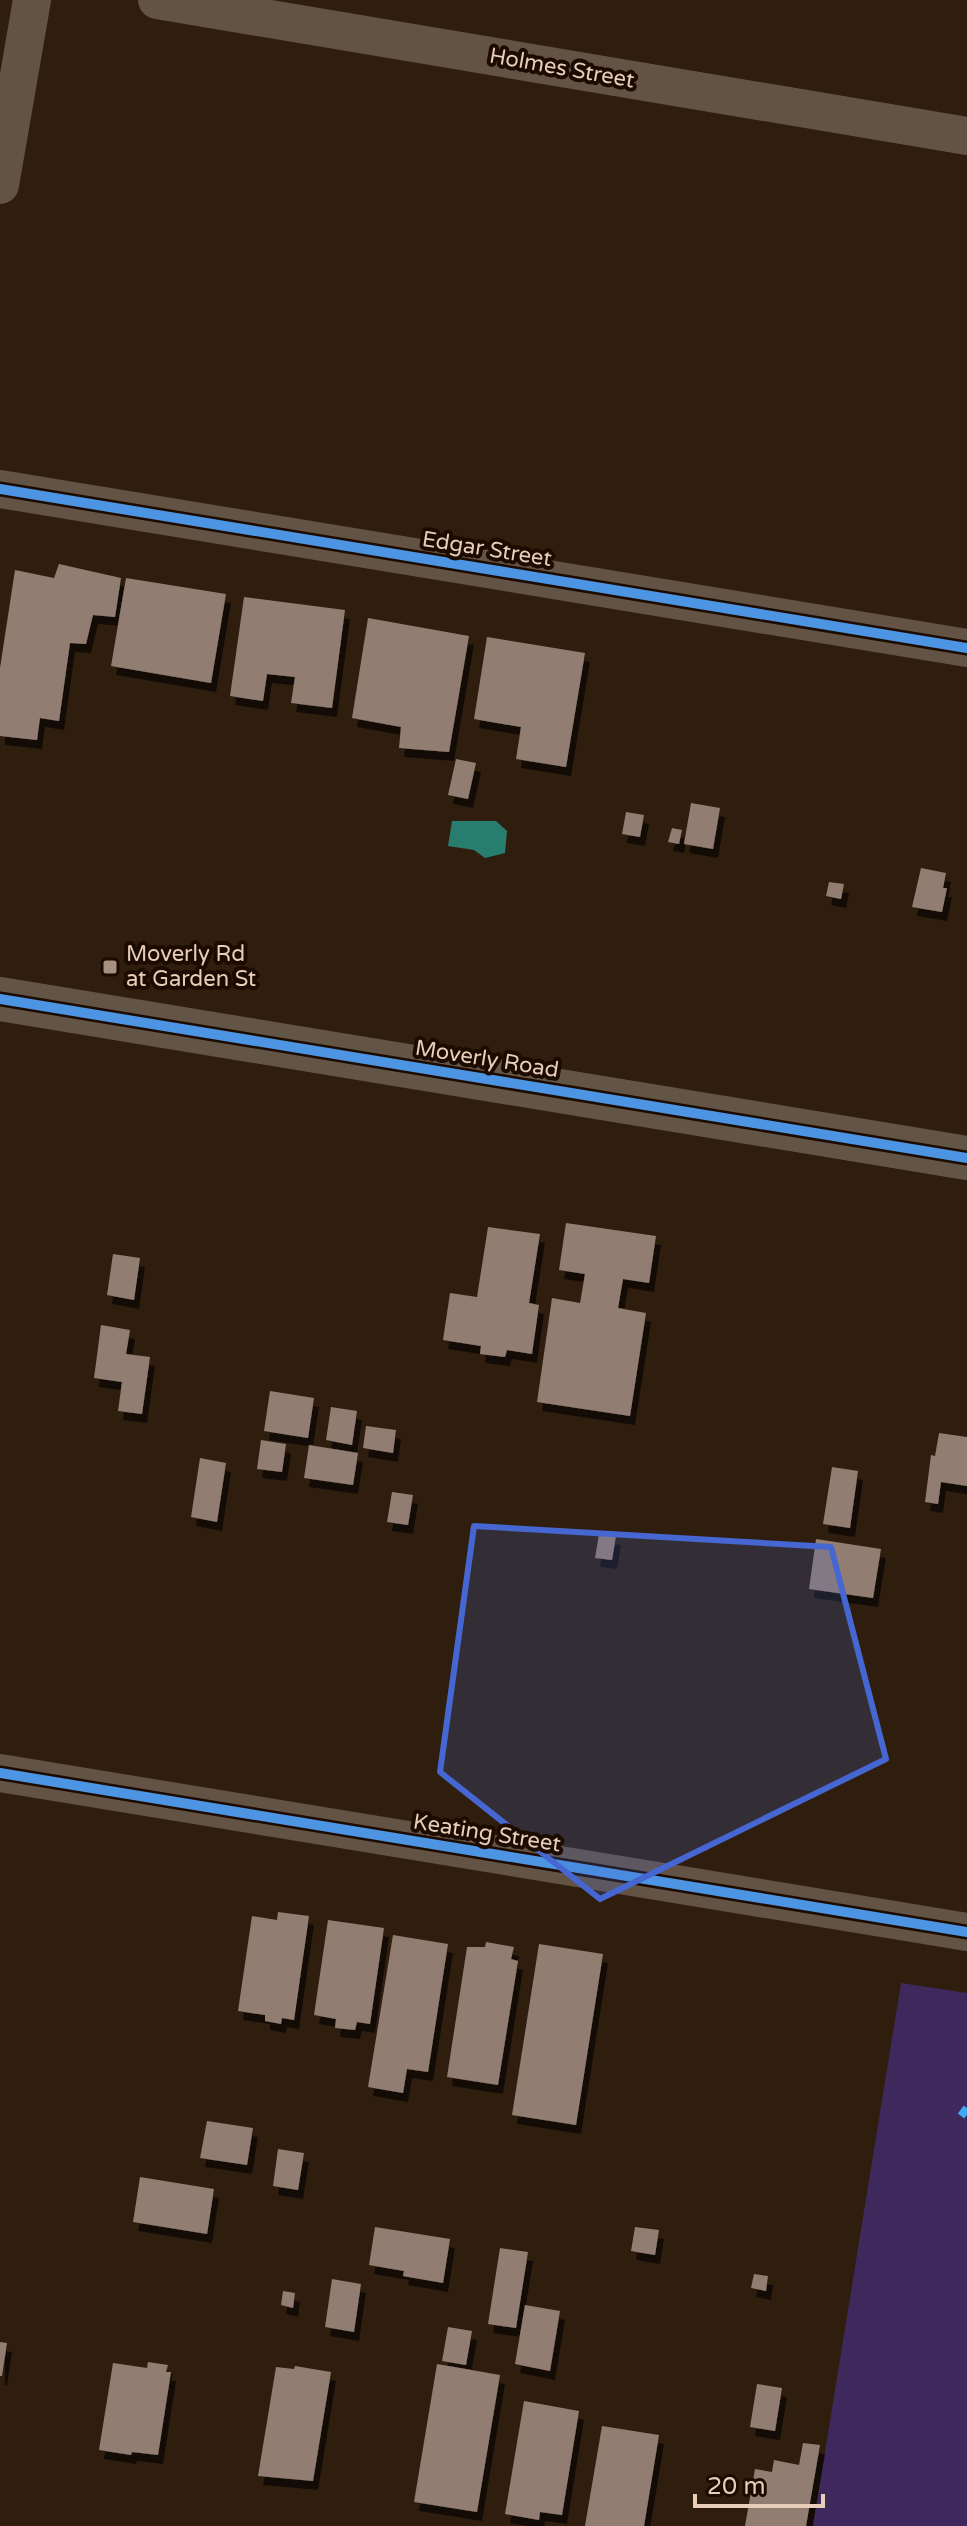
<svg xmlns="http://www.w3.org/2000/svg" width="967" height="2526" viewBox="0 0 967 2526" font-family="'Varela Round',sans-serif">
  <defs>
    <filter id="shadow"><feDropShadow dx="5" dy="9" stdDeviation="0" flood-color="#0009"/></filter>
  </defs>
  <rect width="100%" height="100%" fill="#2f1e0e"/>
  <path fill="#3f285b" d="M901,1983L967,1993V2526H813Z"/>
  <path fill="#277e6e" d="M452,821H496L507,831L505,853L485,858L474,850L448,846Z"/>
  <path fill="#917d71" filter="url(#shadow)" d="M59,564L121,578L115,617L93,615L86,644L70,643L59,721L40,718L37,740L0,736V668L15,570L54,578Z
    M126,578L226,594L211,683L111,666Z
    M244,597L345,610L332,708L291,703L295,677L267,674L263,701L230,696Z
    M368,618L469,636L449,752L399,748L401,727L352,718Z
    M487,637L585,653L566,767L516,759L521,727L474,719Z
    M456,759L476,763L468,799L448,795Z
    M691,803L720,808L713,849L684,844Z
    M626,812L644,815L640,837L622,834Z
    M672,828L682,830L679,844L668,842Z
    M921,868L946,873L943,888H947L942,912L912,907Z
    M829,882L844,884L841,899L826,896Z
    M566,1223L656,1236L649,1283L623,1279L618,1308L646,1313L630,1416L537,1402L552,1298L580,1303L585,1274L559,1270Z
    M488,1227L540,1234L529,1303L539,1305L532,1354L507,1350L505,1357L480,1354L481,1346L443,1340L450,1293L477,1297Z
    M113,1254L140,1258L134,1300L107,1295Z
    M101,1325L130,1330L126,1354L150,1357L142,1414L118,1411L122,1382L94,1378Z
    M270,1391L314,1398L308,1438L264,1431Z
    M331,1407L357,1411L352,1445L326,1440Z
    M366,1426L396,1430L393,1453L363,1448Z
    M939,1433L967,1437V1486L941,1482L938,1504L925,1502L931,1455L935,1456Z
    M261,1440L286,1444L282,1472L257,1469Z
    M309,1445L358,1453L353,1485L304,1478Z
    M200,1458L226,1463L217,1522L191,1517Z
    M832,1467L858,1471L850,1528L823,1524Z
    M392,1492L413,1495L408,1525L387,1522Z
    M599,1534L616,1536L612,1560L595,1558Z
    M816,1539L881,1549L873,1598L809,1589Z
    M278,1912L309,1916L294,2020L282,2018L281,2024L265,2021V2015L238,2011L252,1916L277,1920Z
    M328,1920L384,1928L370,2024L357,2022L355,2030L335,2028L336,2019L314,2015Z
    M393,1935L448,1944L428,2072L407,2069L403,2093L368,2087Z
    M486,1942L514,1947L511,1959L518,1961L498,2085L447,2077L467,1947H485Z
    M539,1944L603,1954L576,2125L512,2115Z
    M207,2121L253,2128L247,2165L200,2158Z
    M278,2149L304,2153L298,2190L273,2186Z
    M140,2177L214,2189L207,2234L133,2222Z
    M375,2227L450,2239L443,2283L403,2276L404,2271L369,2265Z
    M635,2227L659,2230L655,2255L631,2251Z
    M500,2248L528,2252L516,2328L488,2324Z
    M754,2274L768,2276L766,2291L751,2288Z
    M332,2279L361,2284L354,2332L325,2327Z
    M283,2291L295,2293L293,2308L281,2305Z
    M525,2305L560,2311L550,2371L515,2364Z
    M448,2327L472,2331L466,2365L442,2361Z
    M0,2342L7,2343L2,2376H0Z
    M148,2362L168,2365L166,2372H171L158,2455L132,2452L131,2455L99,2450L113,2363L147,2368Z
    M437,2364L500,2375L477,2512L414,2502Z
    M295,2366L331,2372L313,2481L258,2476L276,2367L294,2369Z
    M757,2384L782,2388L775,2431L750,2427Z
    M524,2401L579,2411L562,2515L540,2512L539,2520L505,2514Z
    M602,2426L659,2435L644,2526H585Z
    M803,2443L820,2445L806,2526H745L755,2469L772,2472L774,2460L799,2465Z"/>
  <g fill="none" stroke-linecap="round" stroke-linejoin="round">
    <path stroke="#635344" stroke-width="38" d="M157,0L967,136
      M0,185L32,0
      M0,489L967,648
      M0,1773L967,1932"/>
    <path stroke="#635546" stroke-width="44" d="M0,999L967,1158"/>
    <path stroke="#3fa9f5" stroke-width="8" stroke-dasharray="16 8" stroke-linecap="butt" d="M961,2116L967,2108"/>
    <g stroke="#1c0b00" stroke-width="15">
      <path id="cycleway" d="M0,489L967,648
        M0,999L967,1158
        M0,1773L967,1932"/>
    </g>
    <use href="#cycleway" stroke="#4d94e3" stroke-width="10"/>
  </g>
  <path fill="#4667d2" fill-opacity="0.2" stroke="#4667d2" stroke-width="6" stroke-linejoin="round" d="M474,1526L831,1547L886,1759L600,1899L440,1772Z"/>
  <rect fill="#a7907d" stroke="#1c0b00" stroke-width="3" x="102" y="959" width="16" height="16" rx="4"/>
  <g text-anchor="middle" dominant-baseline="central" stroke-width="8" stroke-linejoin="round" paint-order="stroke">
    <g font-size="22" fill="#e8cdb9" stroke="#1c0b00">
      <text transform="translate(562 68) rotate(10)">Holmes Street</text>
      <text transform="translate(487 549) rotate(9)">Edgar Street</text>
      <text transform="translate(487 1059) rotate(9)">Moverly Road</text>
      <text transform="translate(487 1833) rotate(9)">Keating Street</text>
    </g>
    <g font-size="22" fill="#e8cdb9" stroke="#1c0b00" text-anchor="start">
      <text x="126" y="954">Moverly Rd<tspan x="126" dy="25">at Garden St</tspan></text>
    </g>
  </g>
  <path d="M695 2494v12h128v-12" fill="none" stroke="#e8cdb9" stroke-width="4"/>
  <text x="707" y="2494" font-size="24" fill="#e8cdb9" stroke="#1c0b00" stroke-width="6" paint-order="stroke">20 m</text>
</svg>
